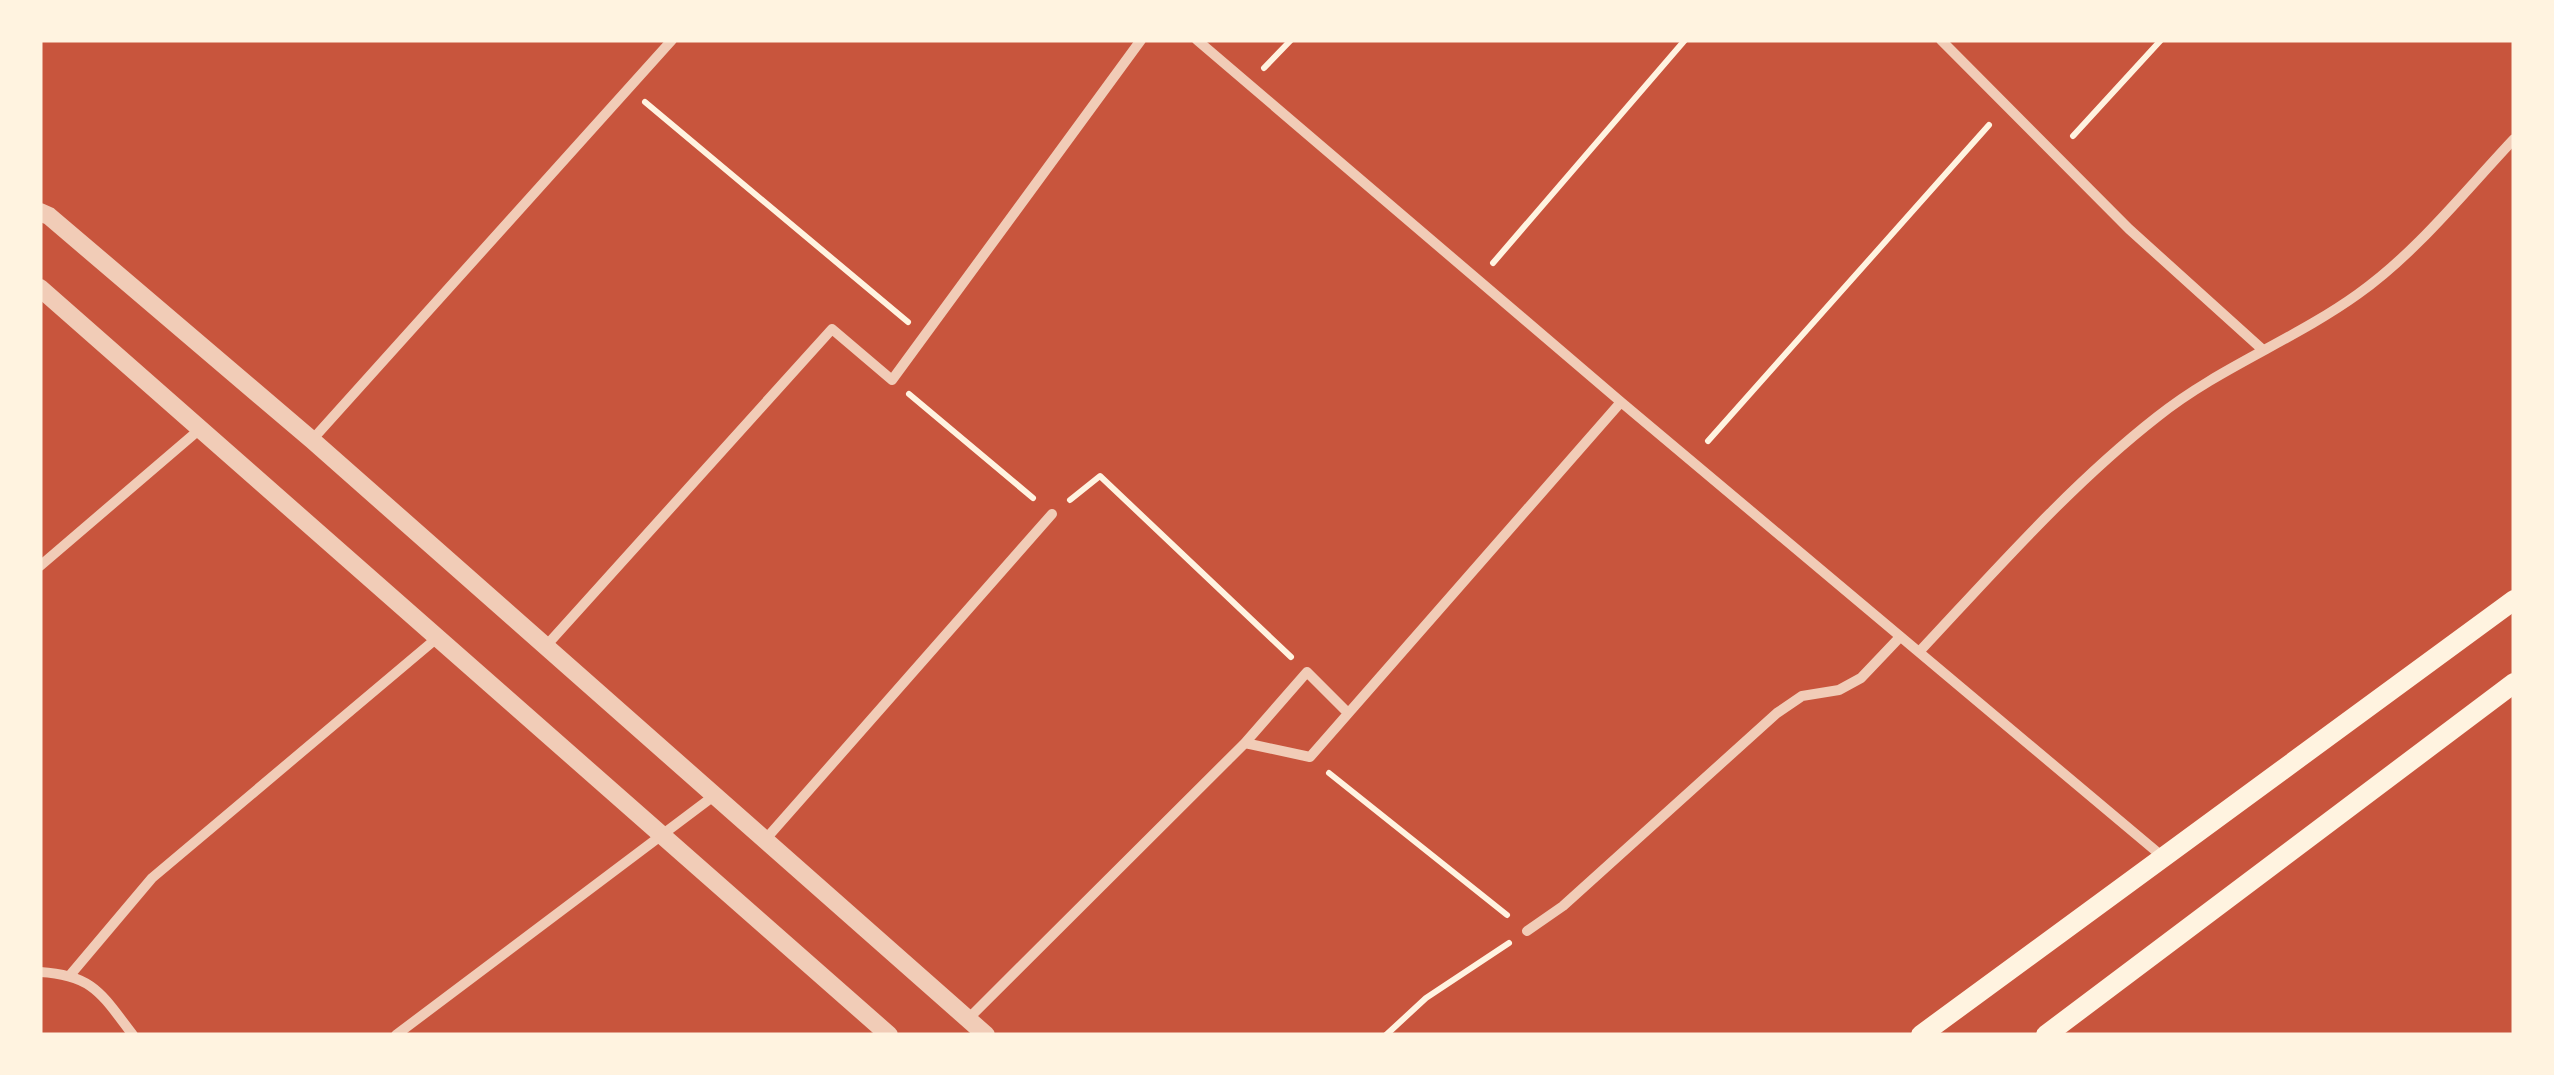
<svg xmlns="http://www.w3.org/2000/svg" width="2554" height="1075" viewBox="0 0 2554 1075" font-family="'Zilla Slab',serif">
  <rect width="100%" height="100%" fill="#c8553d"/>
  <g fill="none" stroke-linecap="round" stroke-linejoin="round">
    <path stroke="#fff3e0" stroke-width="6" d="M1264,68L1291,40
      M645,102L908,322
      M2073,136L2161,40
      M1493,263L1685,40
      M909,394L1033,498
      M1708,441L1989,125
      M1070,500L1100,476L1291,657
      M1329,773L1507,915
      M1386,1035L1426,998L1509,943"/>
    <path stroke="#f1ccb7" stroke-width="10" d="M1197,40L1621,402L2163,857
      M1941,40L2129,229L2263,350
      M312,440L672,40
      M40,566L200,429
      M546,646L832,329L892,380L1141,40
      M1919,652C1994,572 2070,485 2157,417C2218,368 2294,340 2358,294C2417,252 2464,192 2514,139
      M1245,743L1310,757L1621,402
      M765,840L1052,514
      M1527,931L1563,906L1777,713L1802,696L1839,690L1861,678L1900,637
      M40,972C94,975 102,995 133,1035
      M71,974L152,878L437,638
      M968,1019L1245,743L1307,672L1348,713
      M396,1035L715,795"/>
    <path stroke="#f1ccb7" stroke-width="18" d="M40,212L49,216L312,440L986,1035
      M40,288L889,1035"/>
    <path stroke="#fff3e0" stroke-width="20" d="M1921,1035L2514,600
      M2046,1035L2514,683"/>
  </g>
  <rect width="2554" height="1075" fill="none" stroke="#fff3e0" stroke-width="85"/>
</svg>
